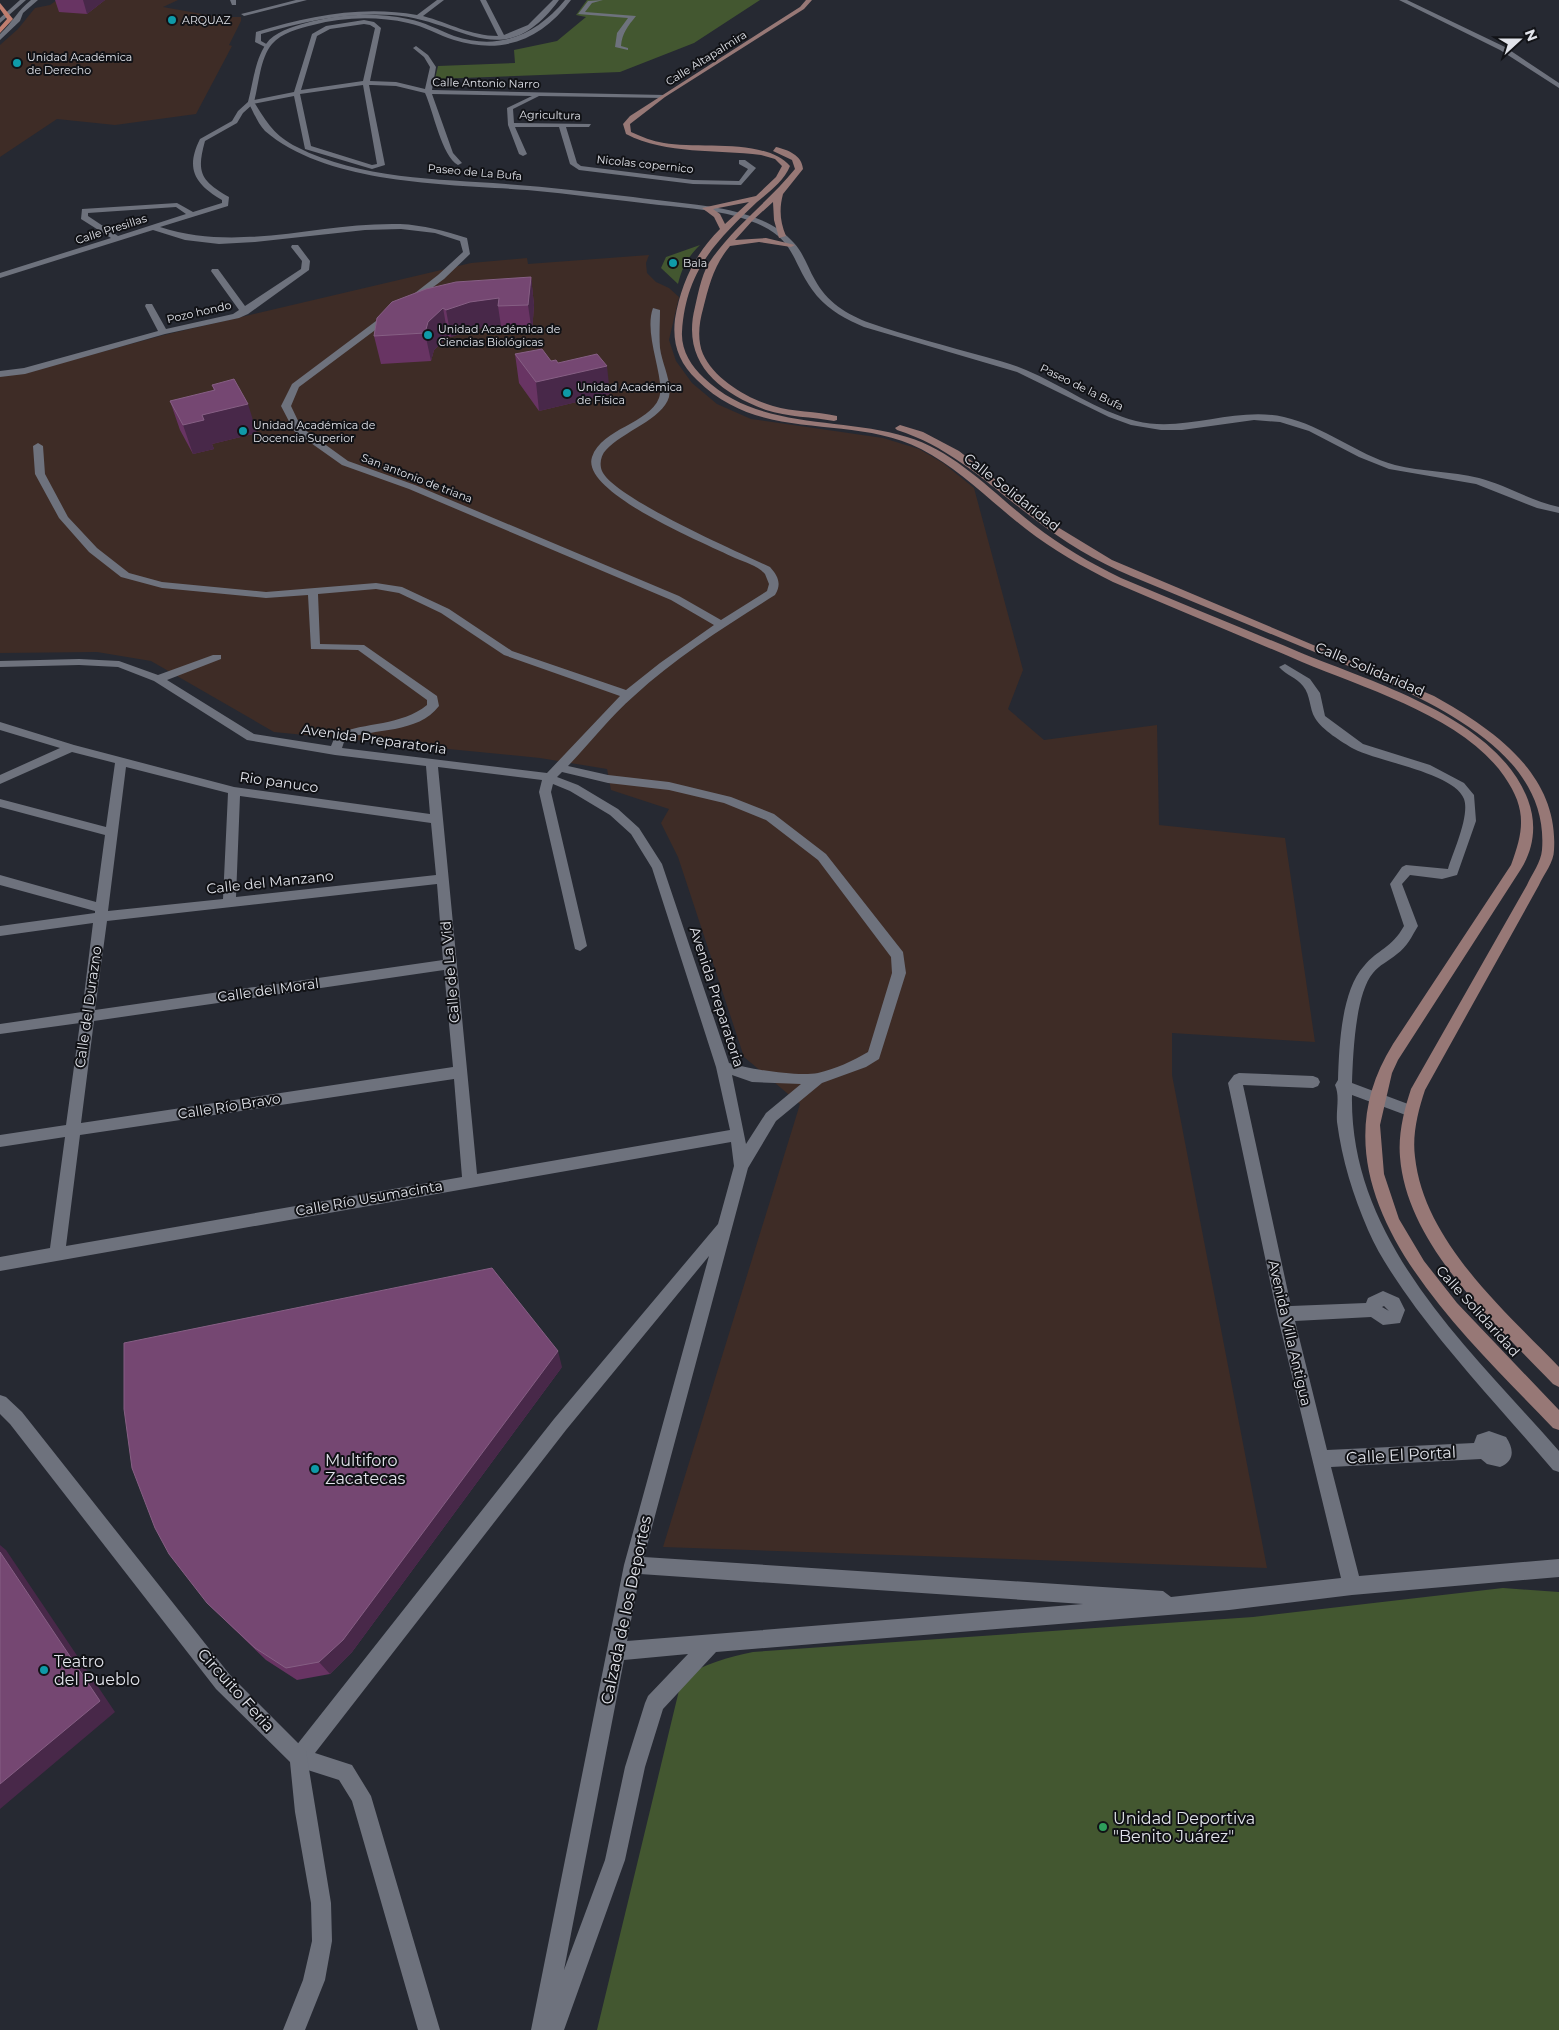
<svg xmlns="http://www.w3.org/2000/svg" width="1559" height="2030" viewBox="0 0 1559 2030" font-family="Montserrat,sans-serif">
  <rect width="100%" height="100%" fill="#262932"/>
  <path fill="#3e2c26" d="M57,0H178L163,7L219,17H241V21L229,45L232,46L196,114L115,125L57,119L0,157V45L18,29L35,8L50,5Z
    M649,255L646,263L647,273L656,282L669,288L679,297L669,340L676,361L692,383L717,404L751,419L883,438L919,449L943,463L974,488L1023,670L1008,709L1044,740L1157,725L1159,825L1285,838L1315,1042L1172,1033V1075L1267,1568L663,1547L800,1104L744,1057L678,857L661,823L669,809L611,790L607,769L540,758L274,732L151,661L97,652L0,653V376L24,373L164,335L471,263L527,258L528,264Z"/>
  <path fill="#435730" d="M587,0H760L694,43L620,72L435,79L438,66L515,63L514,50L557,41L586,17L576,15Z
    M700,245C688,257 682,267 678,284L661,268L666,257Z
    M1503,1588L1559,1592V2030H597L682,1678C704,1664 728,1657 753,1652L1253,1617Z"/>
  <g fill="none" stroke-linecap="round" stroke-linejoin="round">
    <path fill="#6e727d" fill-rule="evenodd" d="M230,0H236V5H232Z
      M296,0H307L244,16L241,14Z
      M437,0H444L423,16C449,23 471,36 498,36L480,0H486L504,35L528,25L553,0H559C502,77 461,19 392,15C347,12 304,21 261,34V41L270,46L267,48L255,42L256,32C309,16 362,5 417,15Z
      M603,0L592,3L585,12L636,16C628,26 622,33 621,46L628,48V50L615,47L617,33L628,18L578,14L588,1Z
      M364,20L374,22L381,28L370,81L396,82L425,89L430,67L424,57L413,48L416,46L428,55L436,67L432,90L665,95L663,98L539,96L513,109L514,123L591,124L589,127H566L577,163L581,166L693,180L739,181L748,169L739,164V160H745L756,168L741,185L693,184L579,170L570,164L559,127H515L527,154L523,156L519,154L508,125L507,108L532,96L432,94L453,153L462,163L458,165C442,157 433,110 425,93L396,86L372,85H369L385,165L372,169L305,149L294,96L253,104L243,113L237,123L205,141C196,173 201,181 229,197L228,206L160,227C241,253 318,222 400,224C423,225 445,231 467,238L470,254L444,279L413,302L406,300L438,275L463,252L460,241L435,233L401,229L365,230L255,242L219,244L185,240L153,230L0,278V273L111,238L81,219L82,209L177,203L193,212L222,203V200C195,184 185,169 200,139L232,121L238,111L249,101L294,92L312,34L326,26ZM364,24L370,25L375,28L363,81L301,90L317,36L330,29ZM363,85L377,164L372,165L311,146L300,94ZM176,207L186,214L118,236L88,216V213Z
      M292,245H298L310,261L309,270L248,314L239,318L165,334L25,374L0,377V371L24,368L158,331L145,306L146,304H152L166,329L233,314L239,310L211,271L212,269H218L245,306L301,269L302,261L291,247Z
      M653,308L660,310C660,322 659,336 660,348C662,364 672,381 669,397C663,419 622,432 606,450C601,455 599,464 602,471C614,498 738,552 770,567C778,576 782,584 775,595C726,626 676,657 634,696C610,717 590,743 568,766L608,775L669,782L731,797L774,814L826,854L903,952L906,973L879,1059L866,1067L822,1083L776,1121L748,1168L644,1557L1163,1591L1171,1597L1341,1578L1277,1314L1228,1083L1234,1075L1239,1073L1313,1076L1318,1078L1320,1082L1318,1086L1313,1088L1243,1085L1291,1306L1366,1303L1368,1298L1383,1291L1399,1298L1405,1310L1400,1323L1383,1325L1371,1317L1295,1321L1327,1450L1474,1443L1477,1435L1489,1431L1506,1437C1514,1449 1515,1461 1500,1467L1487,1464L1481,1459L1331,1467L1359,1576L1559,1559V1577L1352,1595L1229,1610L716,1652L663,1709L645,1767L625,1860L564,2030H531L624,1565L709,1256L566,1430L315,1753L352,1765L371,1796L440,2030H418L352,1801L339,1780L292,1765L289,1758L292,1751L554,1419L718,1224L734,1166L731,1142L0,1271V1257L50,1248L65,1137L0,1147V1135L66,1125L80,1023L0,1034V1024L82,1012L93,923L0,936V926L95,913V911L0,885V875L96,902L105,835L0,807V799L106,827L115,763L72,752L0,784V775L60,748L0,730V722L74,745L234,787L430,814L426,766L335,755L247,740L154,681L118,667L79,665L0,667V661L79,659L119,661L158,675L213,655H221V659L167,680L254,734L331,746L336,734C366,722 401,726 427,705V700L358,650L311,649L308,595L266,598L162,588L121,577L89,552L59,518L35,474L33,446L38,443L43,446L45,474L68,517L97,548L129,573L162,582L266,592L376,583L402,587L449,609L512,651L626,690L660,663L714,625L671,600L409,489L342,465L294,431L281,406L292,384L388,312H394V316L299,387L291,406L301,427L348,461L415,485L679,596L721,620L767,591L769,584L765,574C758,566 745,562 735,558C709,545 580,493 592,457C602,428 649,424 659,398C666,379 643,335 653,308ZM376,589L399,593L441,613L504,655L620,696L547,773L342,748L345,739C374,728 418,734 439,706L437,696L364,645L320,644L318,594ZM126,767L228,793L223,899L108,911ZM438,767L542,780L539,792L575,949L580,951L587,946L551,792L553,784L570,791L610,815L631,834L652,868L716,1067L730,1130L477,1174ZM562,772L608,783L669,790L724,803L766,820L818,860L891,957L892,973L868,1052C853,1061 835,1069 818,1073C797,1077 749,1069 729,1063L662,864L639,828L618,809L578,785L557,777ZM240,796L431,823L436,875L236,897ZM437,884L443,960L95,1010L107,921ZM444,970L453,1067L81,1123L94,1021ZM732,1075L752,1082L801,1084L766,1113L746,1144ZM454,1079L462,1177L66,1246L80,1135ZM1384,1306L1389,1311L1382,1307ZM640,1574L1083,1604L627,1641ZM688,1654L648,1696L645,1703L625,1767L605,1860L564,1970L624,1660Z
      M1285,664L1310,679L1320,693L1325,716L1363,744L1430,765L1464,783L1474,795L1476,821L1457,875L1442,879L1410,875L1402,884L1418,926C1412,936 1407,947 1397,954C1389,961 1379,965 1373,973C1355,994 1353,1056 1352,1083L1416,1107L1418,1111L1416,1115L1411,1117L1352,1095C1349,1242 1470,1349 1559,1451V1472L1553,1470C1507,1416 1458,1364 1416,1308C1399,1284 1380,1258 1368,1230C1353,1195 1342,1160 1337,1122C1336,1109 1340,1096 1335,1085L1338,1080C1339,1048 1341,991 1364,966C1378,949 1391,949 1404,926L1390,884L1402,867L1406,865L1448,869C1453,852 1470,816 1464,799C1455,773 1376,761 1354,749C1342,742 1322,730 1315,718C1309,708 1311,696 1303,686C1297,678 1286,675 1279,667Z"/>
    <path fill="#6e727d" fill-rule="evenodd" d="M20,0H26L0,23V18Z
      M31,0H38L23,13L20,21L0,40V34C13,22 17,11 31,0Z
      M565,0H571C541,40 503,55 454,40C438,35 424,26 408,23C377,16 343,17 313,25C300,28 281,33 272,44C260,58 259,84 254,102C267,123 275,136 297,147C359,179 438,179 506,184C549,187 591,192 633,197C662,201 690,203 718,208C745,213 775,221 794,243C804,254 808,268 815,280C826,301 847,315 870,323C907,336 947,346 986,357C999,361 1013,364 1026,370C1062,385 1097,411 1136,421C1185,433 1235,406 1284,417C1324,426 1356,454 1395,465C1422,472 1451,471 1479,478C1506,485 1531,501 1559,507V513L1537,508L1476,484L1389,469L1359,457L1309,431L1280,422L1254,420L1182,430H1161L1131,425L1109,417L1017,372L864,327C846,319 830,311 817,296C789,262 799,238 748,220C719,210 689,208 659,205C615,200 571,194 527,190C448,184 328,185 265,131C258,124 253,111 248,102C253,83 255,60 266,44C274,32 292,27 306,23C339,14 374,12 408,19C424,22 439,30 454,36C499,51 536,35 565,0Z
      M1399,0H1407L1505,47L1559,83V88L1500,50Z
      M0,1395L6,1397L22,1412L230,1675L306,1751L331,1903L332,1941L325,1980L305,2030H283L303,1980L312,1941L311,1903L295,1812L290,1762L216,1689L10,1424L0,1414Z"/>
    <path fill="#977876" fill-rule="evenodd" d="M806,0H812L804,9L665,97L630,124L631,132C642,137 652,141 664,143C698,149 766,138 790,166C784,181 769,192 757,202C715,242 686,271 682,332C681,350 691,366 704,378C759,431 839,416 907,437C957,452 994,494 1034,525C1061,546 1090,563 1121,578C1180,603 1240,627 1299,652C1374,683 1497,718 1528,800C1537,824 1534,848 1521,869L1398,1060L1392,1073L1380,1125L1384,1174L1399,1219L1424,1261L1457,1303L1559,1410V1430L1553,1428C1460,1330 1301,1191 1393,1044L1511,865C1524,830 1527,809 1504,776C1463,717 1366,689 1302,662C1239,635 1176,609 1113,582C1083,567 1053,550 1026,529C991,502 960,469 921,449C847,412 763,445 697,380C679,363 672,344 675,319C681,284 694,255 720,229L714,217L702,208L756,196L776,177L782,166L775,159L761,155C716,149 667,155 626,134L623,124L630,116L800,7ZM749,202L725,224L720,214L713,209Z
      M776,147C788,150 802,155 803,169L783,194C779,209 780,222 786,236L779,238L774,220L773,202L753,220L735,240L766,238L795,245L791,247L759,242L730,246C714,265 709,285 703,309C699,323 697,340 703,354C714,379 748,399 773,406C793,412 816,411 837,416V420L834,421C813,417 787,417 766,410C718,392 681,362 695,307C699,290 702,271 713,257C736,225 770,200 795,169L792,160L773,151Z
      M900,425L923,432L959,451L1051,523L1112,560L1434,696C1493,729 1559,774 1554,850C1554,862 1544,874 1539,885L1425,1090C1418,1111 1412,1135 1415,1157C1424,1241 1504,1310 1559,1367V1387L1553,1384C1495,1323 1407,1246 1400,1157C1398,1134 1404,1110 1411,1089L1527,885C1532,874 1541,862 1542,850C1549,761 1455,715 1387,682L1131,576C1096,561 1064,542 1033,518C989,485 951,447 897,430L895,428Z"/>
    <path fill="#c07e6f" fill-rule="evenodd" d="M0,3L13,19L0,33V27L7,19L0,9Z"/>
  </g>
  <path fill="#683463" d="M55,0H105L87,14L59,12Z
    M531,277L534,305L532,333L502,334L501,326L474,329L451,337L448,336L434,350L431,361L381,364L374,336L377,318Z
    M515,354L558,363L610,394L539,411L519,383Z
    M212,385L257,433L212,444L214,449L193,454L180,430L170,401L214,391Z
    M562,1367L352,1652L330,1674L297,1680L266,1660L207,1603Z"/>
  <path fill="#482849" d="M83,0H105L87,14Z
    M531,277L534,305L532,333L528,305Z
    M499,298L498,306L501,326L474,329L451,337L446,310L470,302Z
    M443,308L448,336L434,350L431,361L425,333L428,322Z
    M607,366L610,394L539,411L536,382Z
    M248,404L257,433L212,444L214,449L193,454L183,425L202,415Z
    M558,1351L562,1367L352,1652L330,1674L319,1662Z
    M0,1545L6,1550L115,1712L0,1809Z"/>
  <path fill="#754772" stroke="#865f84" d="M531,277L528,305L498,306L499,298L470,302L446,310L443,308L428,322L425,333L374,336L377,318L392,302L426,289L456,282Z
    M542,349L551,361L556,360L558,363L597,354L607,366L536,382L515,354Z
    M234,379L248,404L202,415L204,420L183,425L170,401L215,390L212,385Z
    M492,1268L558,1351L343,1640L319,1662L286,1668L255,1648L207,1603L169,1554L155,1528L132,1468L124,1409V1343Z
    M0,1552L100,1701L0,1784Z"/>
  <g fill="#0f9aa8" stroke="#111216" stroke-width="2">
    <circle cx="172" cy="20" r="5"/>
    <circle cx="17" cy="63" r="5"/>
    <circle cx="673" cy="263" r="5"/>
    <circle cx="428" cy="335" r="5"/>
    <circle cx="567" cy="393" r="5"/>
    <circle cx="243" cy="431" r="5"/>
    <circle cx="315" cy="1469" r="5"/>
    <circle cx="44" cy="1670" r="5"/>
  </g>
  <circle fill="#2e9e5b" stroke="#111216" stroke-width="2" cx="1103" cy="1827" r="5"/>
  <g text-anchor="middle" dominant-baseline="central" stroke-width="4" stroke-linejoin="round" paint-order="stroke">
    <g font-size="11" fill="#e1e3ea" stroke="#111216" text-anchor="start">
      <text x="182" y="20">ARQUAZ</text>
      <text x="27" y="57">Unidad Académica<tspan x="27" dy="13">de Derecho</tspan></text>
      <text x="683" y="263">Bala</text>
      <text x="438" y="329">Unidad Académica de<tspan x="438" dy="13">Ciencias Biológicas</tspan></text>
      <text x="577" y="387">Unidad Académica<tspan x="577" dy="13">de Física</tspan></text>
      <text x="253" y="425">Unidad Académica de<tspan x="253" dy="13">Docencia Superior</tspan></text>
    </g>
    <g font-size="11" fill="#e1e3ea" stroke="#111216">
      <text transform="translate(706 58) rotate(-32)">Calle Altapalmira</text>
      <text transform="translate(486 83) rotate(1)">Calle Antonio Narro</text>
      <text transform="translate(550 115) rotate(1)">Agricultura</text>
      <text transform="translate(645 164) rotate(6)">Nicolas copernico</text>
      <text transform="translate(475 172) rotate(5)">Paseo de La Bufa</text>
      <text transform="translate(111 229) rotate(-18)">Calle Presillas</text>
      <text transform="translate(199 312) rotate(-13)">Pozo hondo</text>
      <text transform="translate(1082 387) rotate(26)">Paseo de la Bufa</text>
      <text transform="translate(417 478) rotate(21)">San antonio de triana</text>
    </g>
    <g font-size="14" fill="#e1e3ea" stroke="#111216">
      <text transform="translate(1012 492) rotate(38)">Calle Solidaridad</text>
      <text transform="translate(1370 669) rotate(23)">Calle Solidaridad</text>
      <text transform="translate(374 739) rotate(8)">Avenida Preparatoria</text>
      <text transform="translate(279 782) rotate(8)">Rio panuco</text>
      <text transform="translate(270 882) rotate(-6)">Calle del Manzano</text>
      <text transform="translate(450 972) rotate(-95)">Calle de La Vid</text>
      <text transform="translate(268 990) rotate(-8)">Calle del Moral</text>
      <text transform="translate(717 997) rotate(72)">Avenida Preparatoria</text>
      <text transform="translate(88 1007) rotate(-82)">Calle del Durazno</text>
      <text transform="translate(229 1106) rotate(-9)">Calle Río Bravo</text>
      <text transform="translate(369 1198) rotate(-10)">Calle Río Usumacinta</text>
      <text transform="translate(1478 1311) rotate(48)">Calle Solidaridad</text>
      <text transform="translate(1290 1333) rotate(77)">Avenida Villa Antigua</text>
    </g>
    <g font-size="16" fill="#e1e3ea" stroke="#111216">
      <text transform="translate(1401 1455) rotate(-3)">Calle El Portal</text>
      <text transform="translate(626 1610) rotate(-78)">Calzada de los Deportes</text>
      <text transform="translate(236 1690) rotate(48)">Circuito Feria</text>
    </g>
    <g font-size="16" fill="#e1e3ea" stroke="#111216" text-anchor="start">
      <text x="325" y="1460">Multiforo<tspan x="325" dy="18">Zacatecas</tspan></text>
      <text x="54" y="1661">Teatro<tspan x="54" dy="18">del Pueblo</tspan></text>
      <text x="1113" y="1818">Unidad Deportiva<tspan x="1113" dy="18">"Benito Juárez"</tspan></text>
    </g>
  </g>
  <g transform="translate(1519 40) rotate(69)" stroke="#111216" stroke-width="4" paint-order="stroke">
  <path d="M0-4L9 19L0 12L-9 19Z" fill="#e1e3ea"/>
  <text y="-8" font-size="14" font-weight="bold" text-anchor="middle" fill="#e1e3ea">N</text>
  </g>
</svg>
